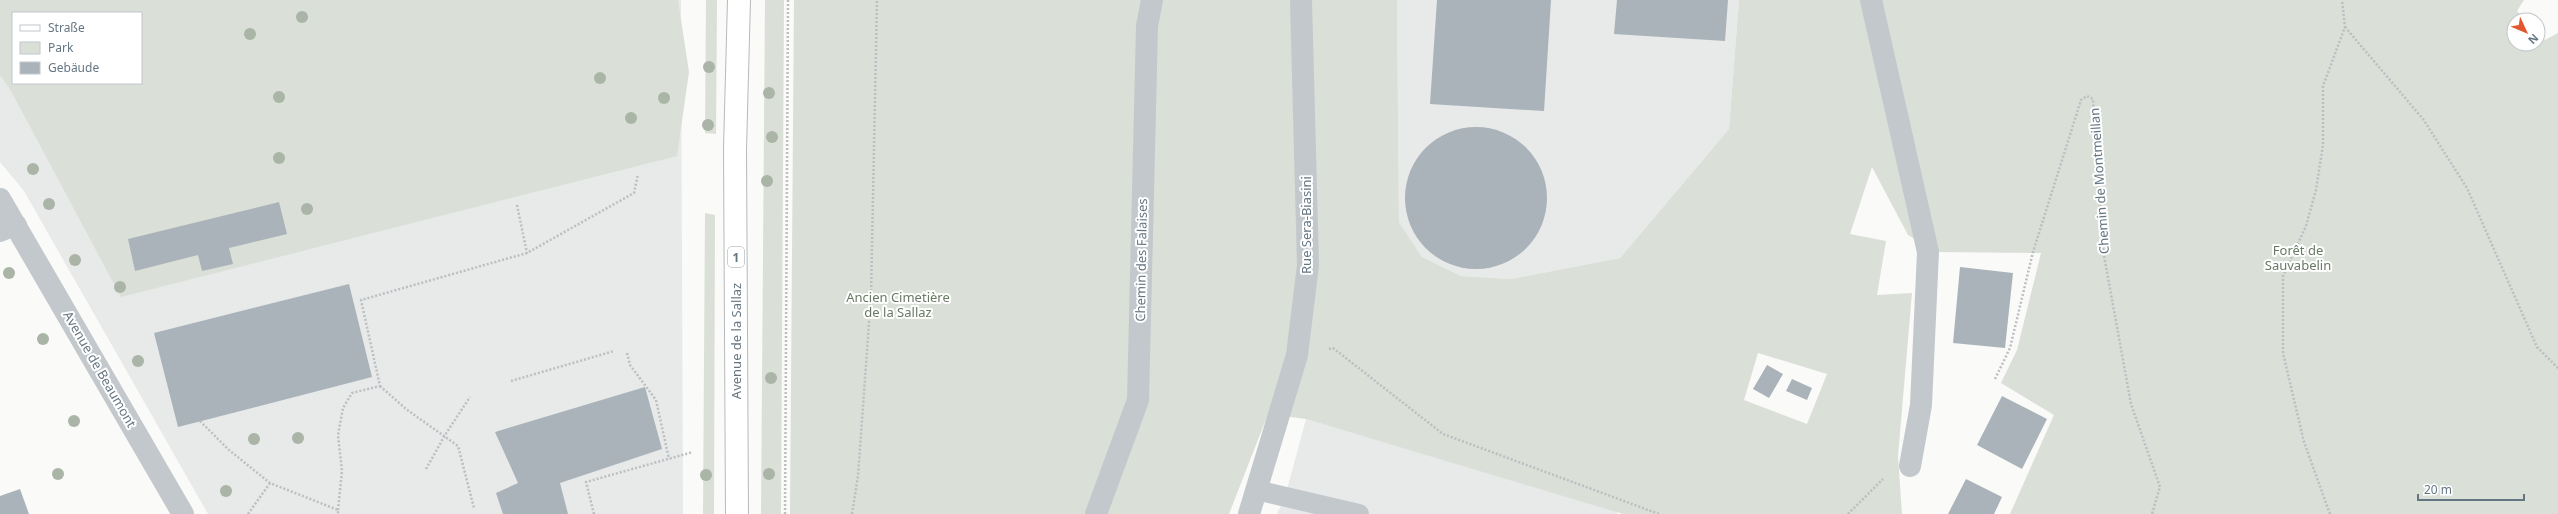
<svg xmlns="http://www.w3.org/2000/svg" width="2558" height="514" viewBox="0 0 2558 514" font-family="'Noto Sans',sans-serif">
  <rect width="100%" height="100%" fill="#fafaf8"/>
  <path fill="#e8e9e9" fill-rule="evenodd" d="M0,0H681L683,514H208L24,191L0,162ZM13,13H141V83H13Z
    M1397,0H1739L1729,129L1620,258L1511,279L1461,276L1422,257L1399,222Z
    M1306,419L1617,511V514H1277L1285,497Z"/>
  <path fill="#dadfd7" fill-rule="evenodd" d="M0,0H678L689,72L677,156L121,297L10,89L0,75ZM13,13H141V83H13Z
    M706,0H717L716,134L705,133Z
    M765,0H784L781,514H761Z
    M794,0H1397L1399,222L1422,257L1461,276L1511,279L1620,258L1729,129L1739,0H2524L2517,11L2526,20H2514V44H2538V33L2545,40L2558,33V514H2010L2054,415L2001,383L2017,350L2041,253L1936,252L1908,235L1872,167L1850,234L1886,241L1877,295L1912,293L1898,456L1902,514H1623L1306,419L1268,414L1229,514H790ZM1758,353L1827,374L1807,424L1744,400Z
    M705,213L715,215L714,514H703Z"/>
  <path fill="#aab3b9" d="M1437,0H1551L1544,111L1430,104Z
    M1617,0H1728L1725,41L1614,34Z
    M1405 198a71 71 0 1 1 142 0a71 71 0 1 1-142 0Z
    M279,202L287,234L229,248L233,264L202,271L198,255L135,271L128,239Z
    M1960,267L2013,273L2005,348L1953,343Z
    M349,284L372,377L178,427L154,333Z
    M1767,365L1783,374L1769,398L1753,389Z
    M1792,379L1812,388L1807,400L1786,391Z
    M645,387L662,449L560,483L568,514H503L496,493L518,483L495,432Z
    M2002,396L2047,419L2022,469L1977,445Z
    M1966,479L2002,497L1994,514H1948Z
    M20,489L29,514H0V496Z"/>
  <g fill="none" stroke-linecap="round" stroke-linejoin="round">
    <g stroke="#b5babe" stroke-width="24">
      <path id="primary" d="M737,514L735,149L739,0"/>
    </g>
    <path stroke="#bbbfc2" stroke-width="2.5" stroke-dasharray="2 2" stroke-linecap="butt" d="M2345,27L2423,119L2467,188L2537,347L2558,368
      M517,205L527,253
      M1329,349L1333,348L1443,434L1659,514
      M627,353L630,365L656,400L669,459
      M1995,379L2010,348L2033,252L2081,100L2087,96L2093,99L2103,250L2131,404L2160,487L2152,514
      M511,381L614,351
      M380,386L406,409L458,446L474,508
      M200,421L229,450L270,483L338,510V514
      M426,469L445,435L470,397
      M338,510L342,471L338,435L343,408L352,393L380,386L361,300L527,253L634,193L638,174
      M248,514L270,483
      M594,514L586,482L693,452
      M785,514L788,0
      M852,514L858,476L871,295L877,0
      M1848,514L1883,479
      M2330,514L2304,442L2283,353V276L2306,226L2316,190L2323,145V86L2345,27L2342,0"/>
    <path stroke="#c3c8cc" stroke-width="20" d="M0,232L17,225
      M1256,490L1359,514"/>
    <path stroke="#c3c8cc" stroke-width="22" d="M1871,0L1928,252L1921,405L1910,466
      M0,199L183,514
      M1096,514L1138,400L1147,26L1152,0
      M1249,514L1297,355L1308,265L1301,0"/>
    <use href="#primary" stroke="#fff" stroke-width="22"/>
  </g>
  <g fill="#aab4a7">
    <circle cx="302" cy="17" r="6"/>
    <circle cx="250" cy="34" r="6"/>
    <circle cx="709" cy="67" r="6"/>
    <circle cx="600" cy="78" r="6"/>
    <circle cx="769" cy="93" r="6"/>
    <circle cx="279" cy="97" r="6"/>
    <circle cx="664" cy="98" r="6"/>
    <circle cx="631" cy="118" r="6"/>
    <circle cx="708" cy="125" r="6"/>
    <circle cx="772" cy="137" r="6"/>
    <circle cx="279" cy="158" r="6"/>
    <circle cx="33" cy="169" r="6"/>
    <circle cx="767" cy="181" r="6"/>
    <circle cx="49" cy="204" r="6"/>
    <circle cx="307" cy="209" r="6"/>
    <circle cx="75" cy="260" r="6"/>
    <circle cx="9" cy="273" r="6"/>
    <circle cx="120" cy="287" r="6"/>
    <circle cx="43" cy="339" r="6"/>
    <circle cx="138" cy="361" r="6"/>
    <circle cx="771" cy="378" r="6"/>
    <circle cx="74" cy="421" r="6"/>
    <circle cx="298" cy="438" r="6"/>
    <circle cx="254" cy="439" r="6"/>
    <circle cx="58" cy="474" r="6"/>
    <circle cx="769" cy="474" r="6"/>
    <circle cx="706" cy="475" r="6"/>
    <circle cx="226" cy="491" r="6"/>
  </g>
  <g text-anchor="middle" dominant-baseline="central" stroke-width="4" stroke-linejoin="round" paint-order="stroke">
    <rect fill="#fff" stroke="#939fa8" stroke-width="1" x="728" y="247" width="16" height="20" rx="3"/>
    <g font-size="12" font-weight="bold" fill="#657683">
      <text x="736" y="257">1</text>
    </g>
    <g font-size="13" fill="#657683" stroke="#fff">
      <text transform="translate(2099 181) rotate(-94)">Chemin de Montmeillan</text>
      <text transform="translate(1306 225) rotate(-90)">Rue Sera-Biasini</text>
      <text transform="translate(1141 260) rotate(-89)">Chemin des Falaises</text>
      <text transform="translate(736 341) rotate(-90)">Avenue de la Sallaz</text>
      <text transform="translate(100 369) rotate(60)">Avenue de Beaumont</text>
    </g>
    <g font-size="13" fill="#687a64" stroke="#fff">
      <text x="2298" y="250">Forêt de<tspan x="2298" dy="15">Sauvabelin</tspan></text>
      <text x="898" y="297">Ancien Cimetière<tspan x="898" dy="15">de la Sallaz</tspan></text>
    </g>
  </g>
  <rect x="12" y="12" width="130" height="72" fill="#ffffff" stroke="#c1c8cd"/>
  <rect x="20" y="25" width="20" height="6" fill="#ffffff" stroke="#c1c8cd"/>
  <text x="48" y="32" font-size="12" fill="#657683">Straße</text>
  <rect x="20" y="42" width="20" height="12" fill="#dadfd7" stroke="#c1c8cd"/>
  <text x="48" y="52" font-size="12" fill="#657683">Park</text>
  <rect x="20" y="62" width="20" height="12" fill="#aab3b9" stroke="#c1c8cd"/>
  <text x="48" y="72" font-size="12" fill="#657683">Gebäude</text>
  <g transform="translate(2526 32) rotate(134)"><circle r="19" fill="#ffffff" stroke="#c1c8cd"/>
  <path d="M0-3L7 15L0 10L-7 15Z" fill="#e4572e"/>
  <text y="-6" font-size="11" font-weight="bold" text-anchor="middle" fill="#657683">N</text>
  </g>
  <path d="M2418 494v6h106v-6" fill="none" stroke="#657683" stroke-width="2"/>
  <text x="2424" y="494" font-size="12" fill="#657683" stroke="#ffffff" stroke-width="3" paint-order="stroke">20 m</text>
</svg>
